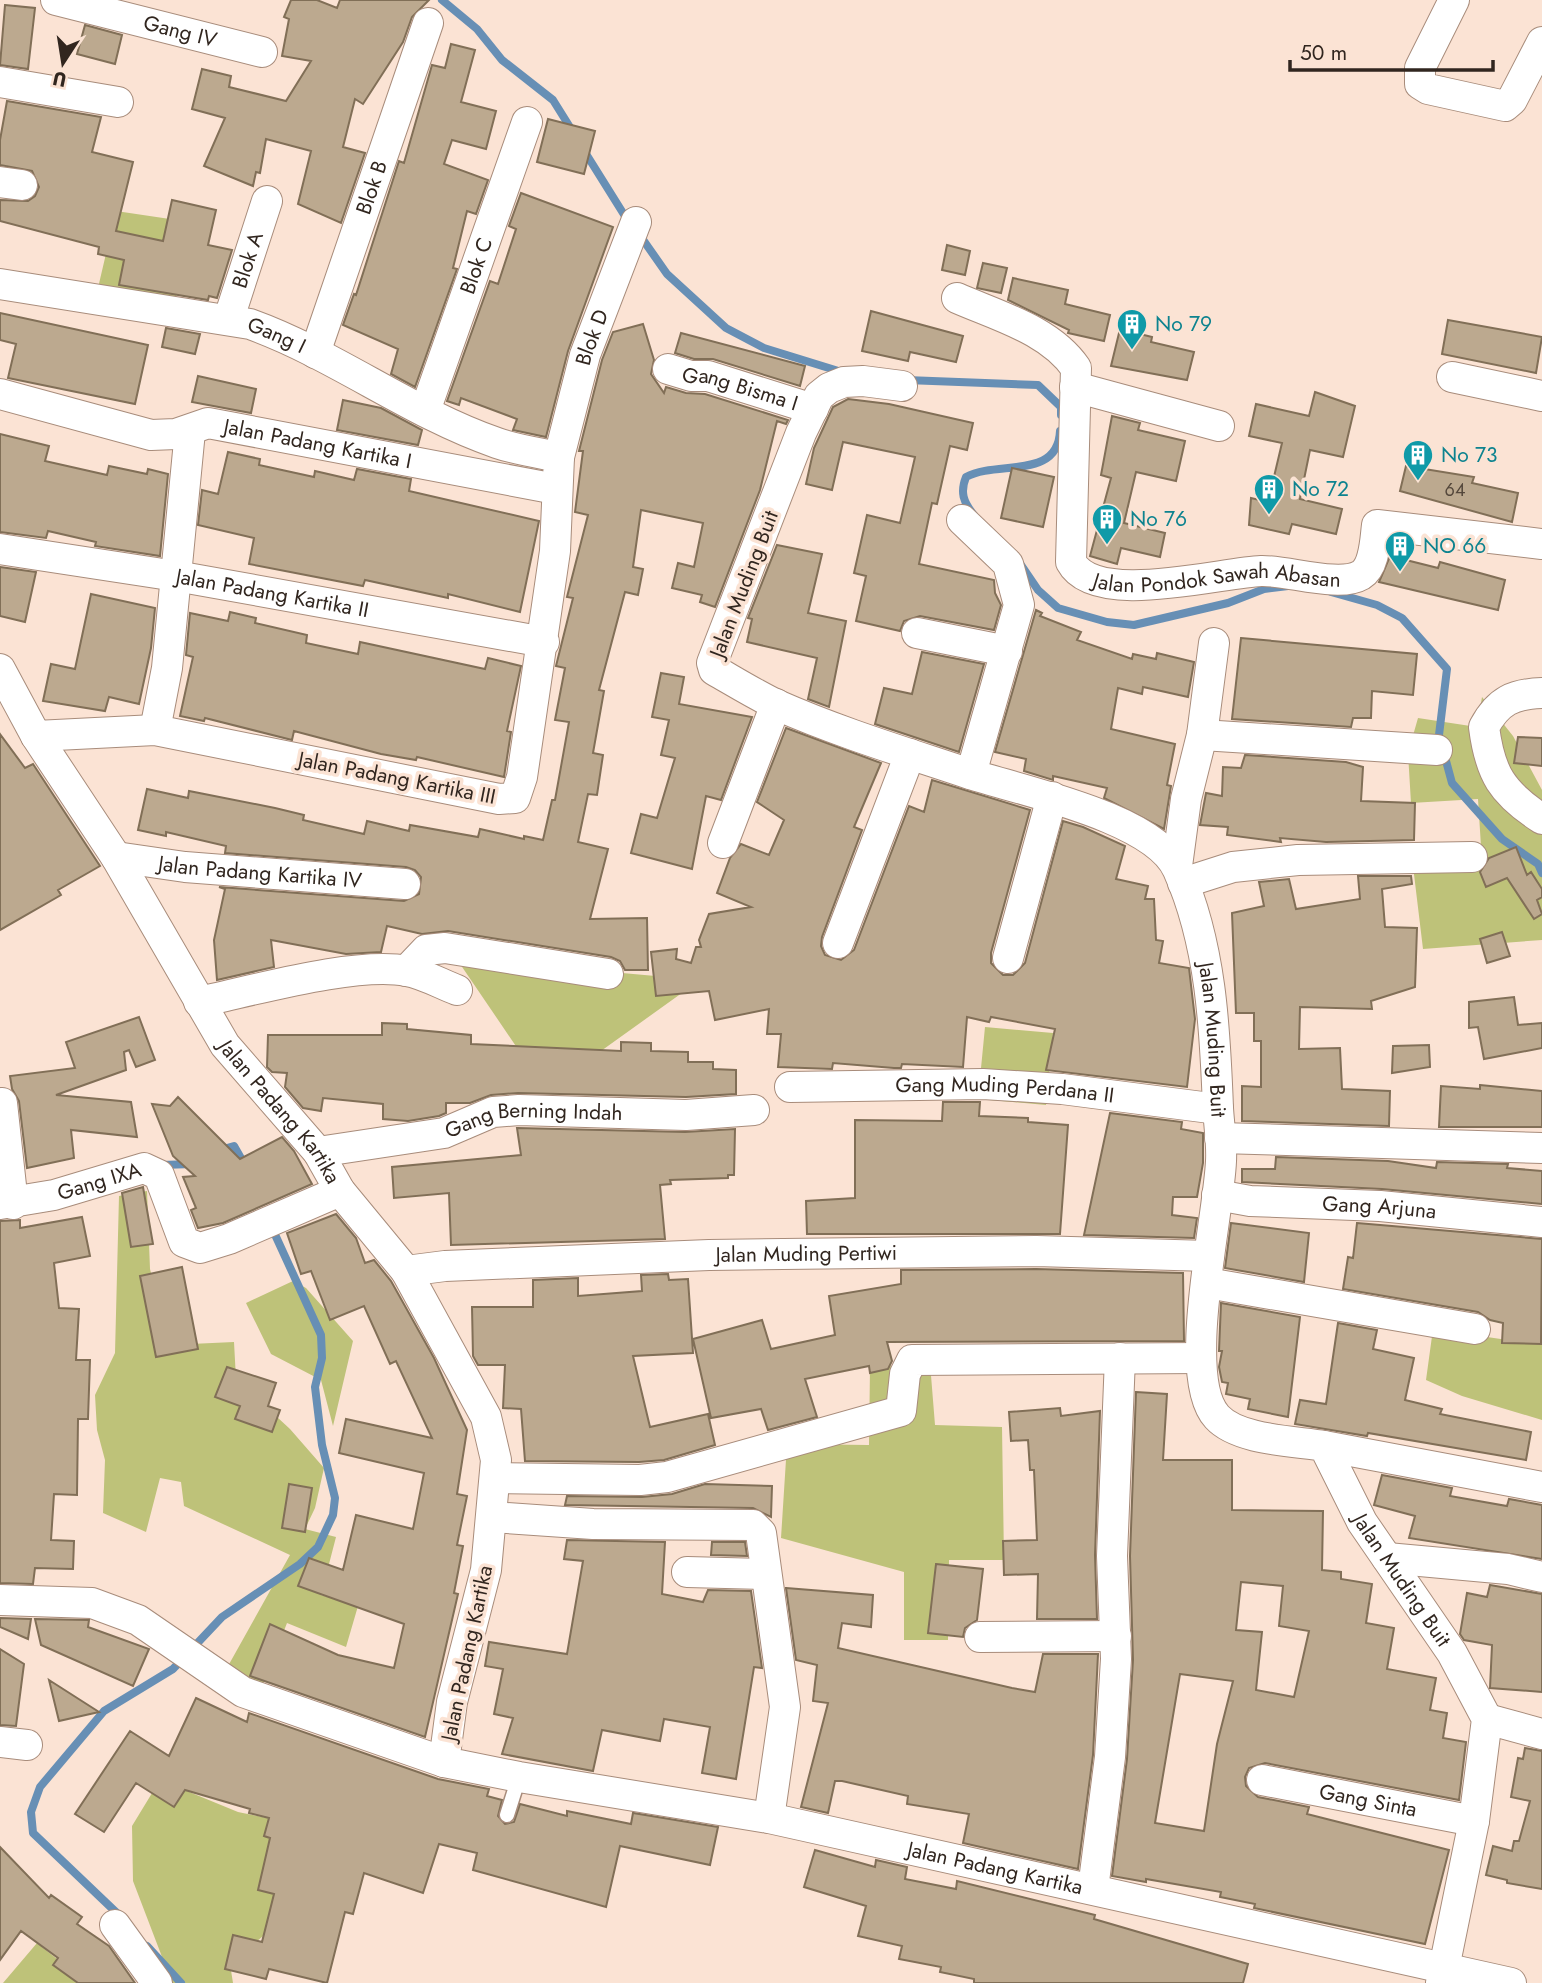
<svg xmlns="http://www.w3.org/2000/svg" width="1542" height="1983" viewBox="0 0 1542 1983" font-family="Jost,sans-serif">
  <rect width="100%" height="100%" fill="#fbe3d4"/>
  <path fill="#bec279" d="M116,211L190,222L173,313L94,305Z
    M1482,697L1513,736L1542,790V940L1423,949L1413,866L1482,862L1478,799L1411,803L1408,753L1418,718L1477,727Z
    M456,958L700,980L594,1056L524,1058Z
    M985,1027L1053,1033L1046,1105L978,1099Z
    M147,1191L150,1269L169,1345L234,1342L236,1379L290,1429L324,1468L315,1508L305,1529L336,1537L321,1595L358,1606L346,1647L287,1623L260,1692L223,1675L290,1555L184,1506L181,1482L160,1478L146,1532L103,1513L105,1460L97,1430L95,1395L115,1353L119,1196Z
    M293,1281L306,1288L353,1341L333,1426L321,1380L271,1354L246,1303Z
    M1542,1299V1420L1462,1396L1426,1380L1433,1329L1534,1344Z
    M930,1363L935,1425L1002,1427L1004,1560H949L948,1640H904V1572L781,1538L787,1444L869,1445L870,1368Z
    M160,1780L238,1812L282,1821L276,1925L230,1964L233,1983H172L133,1881L132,1826Z
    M37,1943L87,1983H3Z"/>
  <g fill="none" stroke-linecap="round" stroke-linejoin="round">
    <path stroke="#678fb5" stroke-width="8" d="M442,0L477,29L502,60L553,100L573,132
      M583,149L628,221
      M639,234L667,274L726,328L764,348L845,373
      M906,380L1038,385L1061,407V415
      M974,515C963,502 960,492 966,477C998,460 1058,480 1060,431
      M1019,562L1038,590L1058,608L1107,622L1134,625L1228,603L1264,589L1288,586
      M1331,592L1377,605L1402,618L1447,669L1439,735L1452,783L1502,839L1538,864L1542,873
      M220,1150L234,1146L246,1167
      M161,1165L193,1164
      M120,1916L33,1833L31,1812L40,1787L104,1711L173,1669L222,1617L300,1564L318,1547L333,1515L335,1498L322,1445L315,1387L322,1358L321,1335L272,1228
      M147,1946L181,1983"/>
  </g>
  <path fill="#bca98f" stroke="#816f57" stroke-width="2" fill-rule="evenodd" d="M291,0H317L337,8L340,0H429L412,17L403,42L363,104L355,99L343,147L365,153L341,223L298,204L311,151L266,139L260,173L256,172L253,186L204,166L225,118L192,109L202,69L231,76L229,87L286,101L311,61L282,56L289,19L284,17Z
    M5,5L35,8L28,69L0,65Z
    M85,25L122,35L115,64L77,54Z
    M451,44L475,50L461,102L496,111L486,149L452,140L444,164L488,180L476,214L467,211L453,268L457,269L415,387L391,374L398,349L343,325L354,294L356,295L399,161L404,163L432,65L445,68Z
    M7,101L101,117L92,152L133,162L116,231L163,241L172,200L216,210L208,245L232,250L217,298L209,296L208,300L119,285L124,260L98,254L99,247L0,221V200L28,201L35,196L39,187L32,171L0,165V140Z
    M548,119L595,131L584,174L537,162Z
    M521,193L613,227L568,351L546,437L513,430L517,419L461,398L459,405L447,401L490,281L498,284L516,229L509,226Z
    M947,245L970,251L965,275L942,270Z
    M983,263L1007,268L1001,293L977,288Z
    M1013,278L1068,290L1065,304L1110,315L1104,341L1068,333L1069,330L1008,300Z
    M871,311L963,336L956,362L910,352L908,361L862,351Z
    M0,313L148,345L135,404L8,378L16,344L0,340Z
    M1448,320L1542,337L1536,373L1442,354Z
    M643,324L654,360L651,374L664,393L666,387L686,393L705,394L788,420L786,424L777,421L760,490L715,607L700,602L702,595L672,588L678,563L694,567L703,523L641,510L633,567L643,569L638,595L625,592L599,690L604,691L593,753L603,755L597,795L588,794L578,842L608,849L590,919L647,918L648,970H625L620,961L611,957L448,931L422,934L387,926L381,952L346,954L271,940L274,967L217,980L214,940L225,889L219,887L404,901L419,894L421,877L415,870L406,867L225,853L226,846L166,832V836L138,830L147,789L188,798L189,791L275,808L304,815L303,820L364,834L367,821L409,831L410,825L478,837L480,829L524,839V836L543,840L552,800H555L569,722L555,720L565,668L556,666L573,598L567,597L588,515L575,512L583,451H579L602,360L613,332Z
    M166,328L200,334L195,354L162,347Z
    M1120,329L1152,337L1151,342L1194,352L1187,380L1111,366Z
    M681,333L805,366L800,386L713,359H694L675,353Z
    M198,376L256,389L251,413L192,402Z
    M1315,392L1355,406L1343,457L1310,450L1300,499L1342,509L1336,534L1292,524L1289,534L1249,525L1251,498L1268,502L1282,443L1249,436L1256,404L1309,416Z
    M848,399L889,404L973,423L967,450L950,446L937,504L932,503L919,564L994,580L995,593L1001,605L994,630L920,616L904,621L900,631L856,621L866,576L854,573L867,515L900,523L915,457L843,442L832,490L806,484L814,448L833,407Z
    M343,400L381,408L422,430L418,445L337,430Z
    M1112,416L1140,423L1138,430L1185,441L1176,481L1136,472L1124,523L1165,533L1160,557L1121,548L1117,564L1090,556L1111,478L1101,475Z
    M0,434L49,446L45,461L107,475L109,466L147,474L148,469L168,474L160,556L95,546L96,542L48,531L46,538L0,532Z
    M228,452L260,459L259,465L314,477L315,471L354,480L357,469L411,479L409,491L539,521L520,612L448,594V598L365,580L363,586L249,564L254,538L198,525L202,490L218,494Z
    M1406,466L1474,477L1472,483L1518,493L1512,522L1400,491Z
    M1012,468L1054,477L1043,527L1001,518Z
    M777,545L822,554L808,613L846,621L829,707L808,699L817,658L747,642L752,619L748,618Z
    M1390,556L1438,568L1440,562L1505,580L1498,610L1379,582Z
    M0,567L36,572L25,622L0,616Z
    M91,594L155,608L151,648L139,704L109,697L105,711L43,701L51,664L75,669Z
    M1036,610L1042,613L1040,616L1081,632L1077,640L1132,659L1133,654L1156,659L1157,653L1194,662L1188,697L1143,687L1142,694L1118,688L1111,729L1175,744L1167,785L1171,786L1164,829L1104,798L1107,788L1053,776V780L1024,771L1026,759L995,752Z
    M230,612L256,618L255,623L307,635L306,643L358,654L360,642L485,669L488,658L521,666L507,731L511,732L504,777L417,757L416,760L381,754L294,731L292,740L205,718L204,721L180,716L193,657L186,655L190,613L228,621Z
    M1241,638L1417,654L1413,695L1372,691L1371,718H1353L1351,727L1232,719Z
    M922,652L984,664L959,752L875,724L884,688L912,694Z
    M661,673L684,677L679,704L752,717L721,800L706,796L692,869L631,853L641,814L657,818L675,758L661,755L669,720L652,717Z
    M786,728L881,763L854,827L862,830L822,937L821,946L825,955L841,960L854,950L909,806L924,812L932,780L1030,810L991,953V963L1003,975H1013L1025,963L1063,821L1083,827L1125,846L1116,879L1148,886L1145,899H1154L1156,940L1163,941L1159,963L1189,968L1195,1019L1187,1087L1046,1070L1055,1029L991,1017L989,1022L967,1017L963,1067L902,1064L901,1068H894L833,1063L832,1069L778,1067L781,1034H767L769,1009L715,1020L709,991L656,996L651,952L677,949L676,959L691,963L696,947H701L699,940L709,914L751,907L717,893L730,858L741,844L769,855L784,820L757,802Z
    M0,734L25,768L33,764L100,866L58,890L61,895L0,930Z
    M1518,737L1542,738V766L1514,763Z
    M1245,755L1346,762L1363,767L1361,801L1415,803L1414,840L1326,842L1280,838L1281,842L1227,835L1228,827L1200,825L1206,793L1222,796L1223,767L1241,768Z
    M1516,847L1527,875L1531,872L1542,889V897L1537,900L1542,914L1534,919L1507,878L1486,887L1480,872L1489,858Z
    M1358,876H1411L1412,884L1382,889L1385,927L1417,928L1415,987L1371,1001L1372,1009L1300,1007L1299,1049L1340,1048L1342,1089L1390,1091L1389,1126L1242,1121V1086L1261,1087V1041H1254V1013H1236L1232,913L1264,906L1259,882L1289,879L1296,909L1360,899Z
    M1502,932L1510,956L1487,963L1480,939Z
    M1514,997L1518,1025L1542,1023V1048L1484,1059L1478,1027L1469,1028V1002Z
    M139,1017L155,1060L136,1067L129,1050L124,1052L126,1070L56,1095L131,1102L137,1137L71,1130L74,1158L27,1168L19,1101L12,1089L10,1076L75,1068L66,1042Z
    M382,1023L407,1024V1029L471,1035V1044L621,1051V1042L651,1043V1051L688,1052V1062H713V1069L736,1070V1094L686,1097L518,1093L491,1095L470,1103H446V1113L439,1116L408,1121L383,1119V1104L323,1098L321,1111L303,1108L285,1087L287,1073L272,1072L267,1067L268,1035H382Z
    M1429,1045L1430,1067L1392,1073L1393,1046Z
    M1480,1085L1542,1091V1127H1439L1441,1086L1480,1089Z
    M178,1097L240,1159L282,1137L294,1151L312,1184L223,1223L198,1228L191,1210L196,1208L183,1177L195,1176L173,1156L152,1104L170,1106Z
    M943,1102H980L979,1116L1028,1118V1122L1068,1125L1060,1234H807L806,1201L855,1198V1120L942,1121Z
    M1110,1113L1182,1122L1181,1129L1203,1133V1163L1197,1197H1173L1172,1215L1197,1218L1194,1238L1084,1235Z
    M517,1128L685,1132L735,1129L734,1175H728V1178L670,1180L671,1184L660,1185L665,1239L451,1245L449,1193L394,1198L392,1167L521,1155Z
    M1276,1157L1388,1161L1436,1168L1437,1162L1508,1164L1507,1168L1542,1171V1204L1382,1189L1242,1182V1169H1275Z
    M143,1187L153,1244L131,1247L122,1193Z
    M336,1214L356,1238L365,1263L374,1260L391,1281L434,1358L467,1430L457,1494L467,1496L457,1545L463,1546L454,1593L458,1594L425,1737L250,1676L270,1624L338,1655L394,1668L404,1624L298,1586L309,1558L343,1570L356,1515L413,1529L424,1473L339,1453L346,1419L432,1438L396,1361L390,1364L364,1306L330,1320L311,1271L301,1274L287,1233Z
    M82,1217L90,1256L54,1263L59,1308L79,1309L76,1360H90L88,1419H78L77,1495L54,1494L51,1540L74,1541L73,1569L35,1568L33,1584L0,1583V1221L20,1220V1228Z
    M1231,1223L1309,1233L1304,1282L1225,1268Z
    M1357,1223L1542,1239L1541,1344L1502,1343L1503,1323L1490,1320L1478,1312L1343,1289L1348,1257L1353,1258Z
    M182,1267L198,1349L156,1357L140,1276Z
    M1036,1269L1183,1273L1184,1341L887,1342L892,1361L888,1369L870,1373L869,1366L805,1379L817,1417L768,1430L761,1409L711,1418L693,1339L762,1320L771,1349L835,1335L829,1296L901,1284V1270Z
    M668,1274L669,1280L688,1279L693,1353L633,1356L650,1427L708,1414L715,1445L664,1460L639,1462L525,1461L521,1409L503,1408L505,1365H478L473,1356L472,1307H533V1280L578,1278V1296L642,1291L641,1275Z
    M1221,1303L1300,1317L1288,1417L1248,1409L1250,1399L1226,1394L1228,1383L1222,1382L1219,1367L1222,1351H1219Z
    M1338,1323L1377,1330L1373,1349L1414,1358L1405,1400L1442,1409L1440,1414L1531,1432L1526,1460L1368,1433L1367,1436L1295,1424L1300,1400L1326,1404Z
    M227,1367L276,1383L268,1406L280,1410L272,1432L235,1419L240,1406L215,1397Z
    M1136,1392L1167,1394L1163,1460H1232V1510L1323,1511L1322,1570L1341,1572V1579L1372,1584L1366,1623L1394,1628L1387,1669L1436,1678L1430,1710L1447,1713L1443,1738L1466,1742L1459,1800L1265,1763L1249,1768L1245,1777L1246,1786L1258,1797L1309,1807L1307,1814L1449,1850L1425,1944L1254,1908L1255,1904L1220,1897L1221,1892L1146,1879V1882L1112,1876L1127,1759L1133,1660L1130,1556ZM1241,1582L1283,1586L1279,1626L1309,1631L1294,1697L1256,1690L1262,1632L1236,1630ZM1180,1674L1233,1681L1217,1744L1204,1831L1155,1823Z
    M1060,1408L1061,1416L1100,1411L1095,1555L1097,1619H1037L1038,1574L1004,1575L1003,1541L1037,1540L1034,1470H1030L1028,1440L1011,1441L1009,1412Z
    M1382,1475L1452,1488L1450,1496L1507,1506L1509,1499L1542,1505V1559L1409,1538L1415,1516L1374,1505Z
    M289,1484L312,1488L305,1532L282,1528Z
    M705,1484L772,1486L771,1517L753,1508L565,1505L567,1496L642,1497L672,1494Z
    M567,1540L665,1542L662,1594L703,1602L708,1590L751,1591L762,1668L754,1667L736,1779L702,1773L710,1727L664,1719L660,1741L602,1730L593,1771L502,1754L513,1718L494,1714L503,1669L485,1666L489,1642L567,1654L583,1561L564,1559Z
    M712,1542H745L747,1556L711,1555Z
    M936,1564L983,1569L977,1620L965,1628L963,1637L928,1633Z
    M1490,1585L1542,1594V1692L1490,1688L1492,1645L1464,1640L1460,1634L1467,1593L1487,1597Z
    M786,1588L873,1595L871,1627L842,1623L838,1648L1012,1688L1035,1692L1043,1654H1098L1093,1755L1078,1869L963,1843L969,1814L907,1804L908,1796L842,1781H835L828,1813L801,1807L828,1703L813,1701L817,1665L796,1660Z
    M0,1618L31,1619L28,1639L0,1627Z
    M35,1619L89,1620L88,1627L149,1649L133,1686L41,1645Z
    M0,1649L24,1664L16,1726L0,1725Z
    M49,1680L99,1712L59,1721Z
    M196,1698L247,1722L249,1713L438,1779L489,1789L487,1796L502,1800L498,1816L505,1824L514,1822L520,1804L567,1816V1811L631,1824L633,1813L718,1827L710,1865L620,1846L606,1907L473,1870L477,1853L439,1844L423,1893L364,1873L353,1914L345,1912L327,1983L269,1969L266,1979L225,1969L233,1935L262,1942L274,1894L258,1890L270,1838L264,1836L269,1818L249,1813L250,1809L185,1790L174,1807L136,1783L104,1832L75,1814L130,1731L169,1756Z
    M1525,1748L1542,1751V1889L1507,1883V1880L1486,1875L1493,1846L1512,1851L1514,1841H1519L1530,1801L1511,1797L1518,1758L1523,1759Z
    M0,1847L49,1898L51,1895L82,1917L77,1924L109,1946L135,1983H78L53,1965L58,1958L21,1931L0,1960Z
    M815,1850L875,1867L876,1860L907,1867L905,1879L956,1889L957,1881L1095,1915L1094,1919L1248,1964L1243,1983H974V1979L940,1972L941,1967L899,1959L902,1946L858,1936L866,1906L804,1887Z"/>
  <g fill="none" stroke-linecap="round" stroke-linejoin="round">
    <g stroke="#a88c7b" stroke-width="17">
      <path id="service" d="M507,1815L519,1777"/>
    </g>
    <g stroke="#a88c7b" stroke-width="32">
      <g id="minor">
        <path id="s1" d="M56,0L262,52"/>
        <path d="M1454,0L1420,68V84L1428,89L1505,106L1512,100L1542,42"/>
        <path d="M0,82L118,102"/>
        <path d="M0,182L22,185"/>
        <path id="s2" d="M0,284L250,324C336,355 410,413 497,443C517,450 539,453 559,457L555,551L522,777L515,798L499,799L155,730L36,736"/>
        <path id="s3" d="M957,298C998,316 1050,330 1076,368L1071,562C1095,607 1218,573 1261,571C1287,570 1339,588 1361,575C1375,566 1375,540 1377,525L1542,544"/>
        <path id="s4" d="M229,318L267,201"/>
        <path id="s5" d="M315,353L428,23"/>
        <path id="s6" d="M668,369L691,376H708L813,409"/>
        <path d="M1452,377L1542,396"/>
        <path id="s7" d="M902,386L863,381L844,382L829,388L819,396L801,433L712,663L714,670C735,682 756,695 777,705C838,732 904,752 967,773C1018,790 1155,817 1178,870C1211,944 1215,1028 1218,1108C1219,1125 1222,1143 1221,1161C1219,1216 1180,1377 1217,1417C1238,1440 1293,1441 1324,1446L1362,1522L1452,1653L1487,1719L1474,1821L1441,1983"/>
        <path d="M1075,387L1219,426"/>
        <path id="s8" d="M0,394L151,435L176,434L208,423L556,489"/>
        <path id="s9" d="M425,411L527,122"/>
        <path id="s10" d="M559,457L585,355L636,222"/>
        <path d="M962,520L1008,564L1019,605L971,774"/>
        <path id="s11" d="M0,549L176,576L544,642"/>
        <path d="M917,633L1007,651"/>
        <path id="s12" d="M0,669L36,736L116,857L225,1045L318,1152L340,1191L406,1271L486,1417L496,1460L486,1570L452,1702L444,1762L519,1777L769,1818L1511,1983"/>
        <path d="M1542,693C1513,694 1498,701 1484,727C1490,774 1502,793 1542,819"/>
        <path d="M155,730L167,668L190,431"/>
        <path d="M1202,735L1437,750"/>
        <path d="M723,843L776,704"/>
        <path id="s13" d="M116,857L185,867L405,884"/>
        <path d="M1177,866L1186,799L1202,735L1214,643"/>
        <path d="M1183,883L1233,867L1298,860L1472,857"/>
        <path d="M838,943L910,754"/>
        <path d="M1008,958L1052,797"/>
        <path d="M406,971L426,950L445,948L608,974"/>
        <path d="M199,1002C252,991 356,961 407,971C424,974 441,984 457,990"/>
        <path id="s14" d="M790,1087L983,1084L1062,1089L1218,1109"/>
        <path d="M2,1103L13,1204"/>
        <path d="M1220,1138L1542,1148"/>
        <path id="s15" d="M318,1152L444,1133L493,1112L519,1110L686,1115L754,1110"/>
        <path id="s16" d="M1217,1195L1250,1201L1380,1206L1542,1222"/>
        <path id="s17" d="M0,1204L54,1195L144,1168L159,1175L184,1242L200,1248L229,1239L340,1191"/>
        <path id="s18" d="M406,1271L445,1266L709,1255L1036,1251L1209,1256"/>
        <path d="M1207,1283L1475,1329"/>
        <path d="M1324,1446L1542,1487"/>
        <path d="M495,1478L640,1480L667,1477L901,1411L905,1374L912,1360L1201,1358"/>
        <path d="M492,1517L593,1524L753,1525L761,1533L785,1707L769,1818"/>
        <path d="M1387,1558L1508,1569L1542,1577"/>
        <path d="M687,1572L766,1574"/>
        <path d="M0,1600L92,1603L138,1620L243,1692L444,1762"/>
        <path d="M980,1637L1116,1636"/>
        <path d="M1487,1719L1542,1734"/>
        <path d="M0,1742L27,1745"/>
        <path id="s19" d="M1262,1780L1474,1821"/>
        <path d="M1093,1889L1110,1757L1116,1659L1112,1556L1120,1358"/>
        <path d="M115,1925L157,1983"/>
      </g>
    </g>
    <use href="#service" stroke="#fff" stroke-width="14"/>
    <use href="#minor" stroke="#fff" stroke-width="30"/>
  </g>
  <defs>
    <g id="building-pin" transform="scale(1.575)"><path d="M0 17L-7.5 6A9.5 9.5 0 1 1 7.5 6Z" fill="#0f9aa8" stroke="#fbe3d4"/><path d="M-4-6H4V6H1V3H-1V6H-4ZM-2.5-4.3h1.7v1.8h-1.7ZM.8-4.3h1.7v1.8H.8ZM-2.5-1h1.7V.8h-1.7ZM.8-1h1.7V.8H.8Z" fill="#fff"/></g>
  </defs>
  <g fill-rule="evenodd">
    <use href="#building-pin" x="1132" y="324"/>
    <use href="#building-pin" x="1418" y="455"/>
    <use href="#building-pin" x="1269" y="489"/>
    <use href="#building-pin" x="1107" y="519"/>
    <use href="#building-pin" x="1400" y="546"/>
  </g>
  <g text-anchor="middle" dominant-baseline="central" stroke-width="7" stroke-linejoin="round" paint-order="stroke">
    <g font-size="18" fill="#54473b">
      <text x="1455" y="490">64</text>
    </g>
    <g font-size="21" fill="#31261f" stroke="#fbe3d4">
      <text stroke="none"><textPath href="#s1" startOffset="128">Gang IV</textPath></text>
      <text stroke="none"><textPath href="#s5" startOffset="175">Blok B</textPath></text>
      <text stroke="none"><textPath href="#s4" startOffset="61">Blok A</textPath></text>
      <text stroke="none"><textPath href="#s9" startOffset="154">Blok C</textPath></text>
      <text stroke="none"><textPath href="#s2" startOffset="282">Gang I</textPath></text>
      <text stroke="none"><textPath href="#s10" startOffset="124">Blok D</textPath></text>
      <text stroke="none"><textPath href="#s6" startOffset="75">Gang Bisma I</textPath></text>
      <text stroke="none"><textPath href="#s8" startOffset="327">Jalan Padang Kartika I</textPath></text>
      <text stroke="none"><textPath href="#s3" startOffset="488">Jalan Pondok Sawah Abasan</textPath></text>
      <text transform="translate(744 584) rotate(-69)">Jalan Muding Buit</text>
      <text stroke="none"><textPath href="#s11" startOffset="276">Jalan Padang Kartika II</textPath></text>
      <text transform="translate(397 778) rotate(11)">Jalan Padang Kartika III</text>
      <text stroke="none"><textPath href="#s13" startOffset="145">Jalan Padang Kartika IV</textPath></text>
      <text stroke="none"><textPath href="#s7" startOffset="1068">Jalan Muding Buit</textPath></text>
      <text stroke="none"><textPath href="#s14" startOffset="215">Gang Muding Perdana II</textPath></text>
      <text stroke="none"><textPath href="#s12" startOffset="525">Jalan Padang Kartika</textPath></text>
      <text stroke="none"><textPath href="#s15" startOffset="220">Gang Berning Indah</textPath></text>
      <text stroke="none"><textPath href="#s17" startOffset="102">Gang IXA</textPath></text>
      <text stroke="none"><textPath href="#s16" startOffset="163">Gang Arjuna</textPath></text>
      <text stroke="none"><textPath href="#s18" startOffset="401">Jalan Muding Pertiwi</textPath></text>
      <text stroke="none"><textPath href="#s7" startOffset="1718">Jalan Muding Buit</textPath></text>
      <text transform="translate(467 1653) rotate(-78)">Jalan Padang Kartika</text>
      <text stroke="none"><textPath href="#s19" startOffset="108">Gang Sinta</textPath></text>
      <text stroke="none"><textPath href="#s12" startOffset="1808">Jalan Padang Kartika</textPath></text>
    </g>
    <g font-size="21" fill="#0d838f" stroke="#fbe3d4" text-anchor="start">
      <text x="1155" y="324">No 79</text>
      <text x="1441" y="455">No 73</text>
      <text x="1292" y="489">No 72</text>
      <text x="1130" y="519">No 76</text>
      <text x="1423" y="546">NO 66</text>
    </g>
  </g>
  <g transform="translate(63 63) rotate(192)" stroke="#fbe3d4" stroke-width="5" paint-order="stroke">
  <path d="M0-5L12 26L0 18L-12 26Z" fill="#31261f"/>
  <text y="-10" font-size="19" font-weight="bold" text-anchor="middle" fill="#31261f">U</text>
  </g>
  <path d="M1290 60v10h203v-10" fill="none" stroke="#31261f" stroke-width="3.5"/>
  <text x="1300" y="60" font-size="21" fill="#31261f" stroke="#fbe3d4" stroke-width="5" paint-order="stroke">50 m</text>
</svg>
